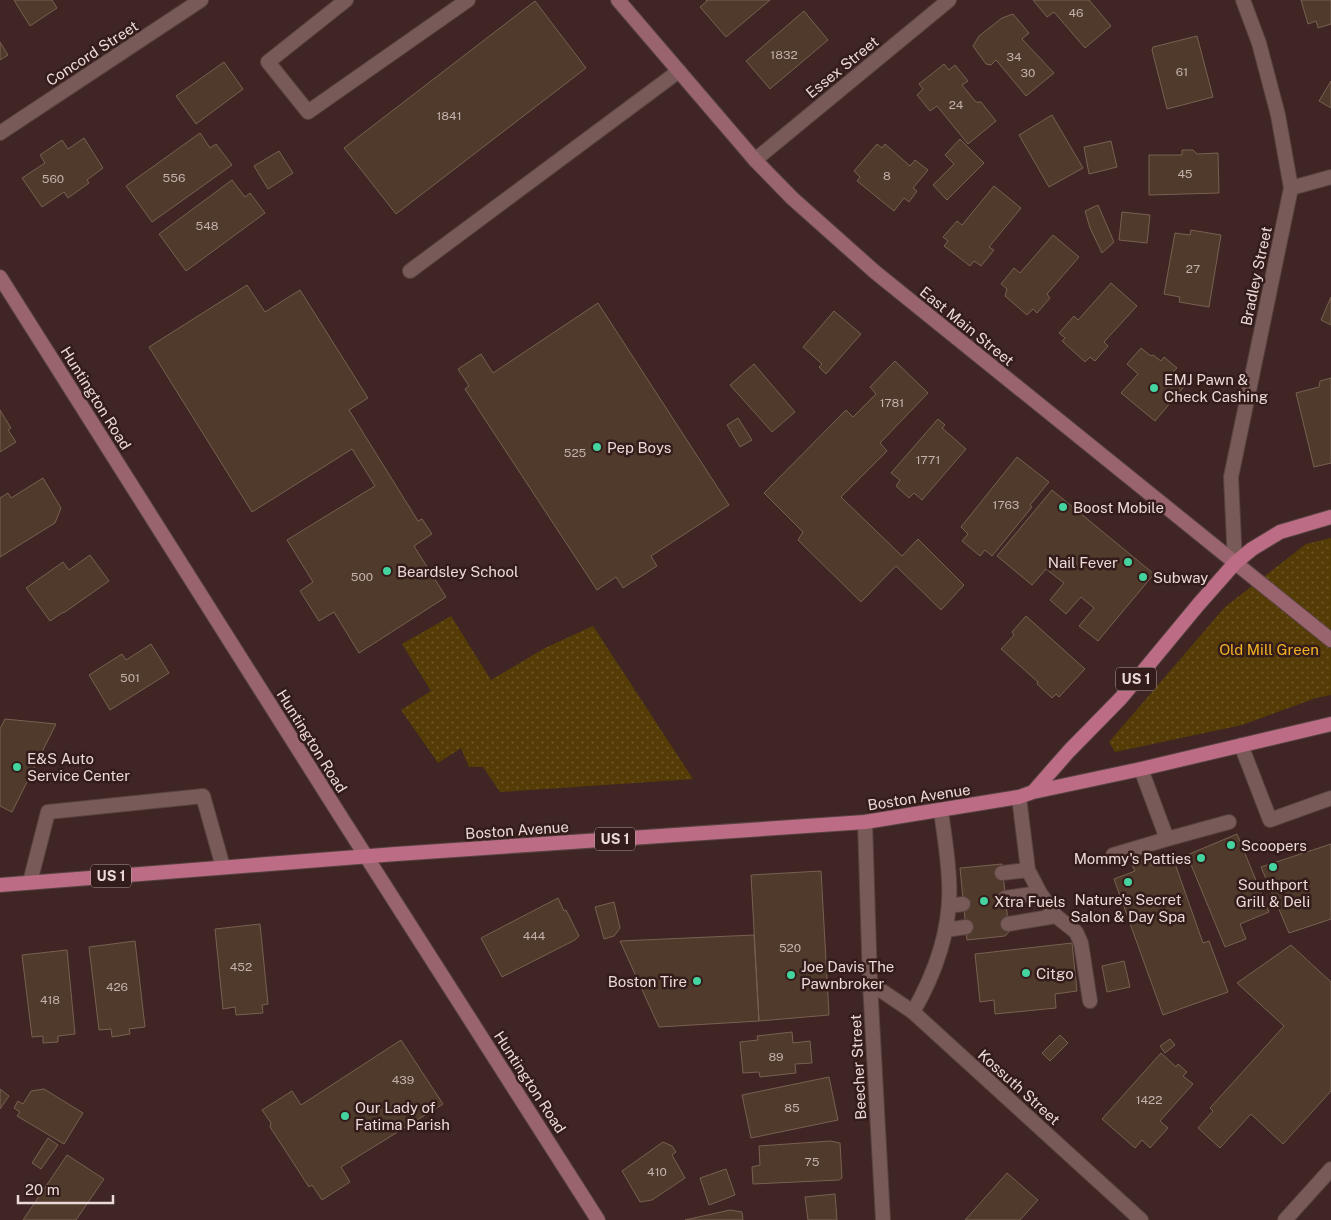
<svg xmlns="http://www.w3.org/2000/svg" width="1331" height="1220" viewBox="0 0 1331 1220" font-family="'Public Sans',sans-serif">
  <defs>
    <pattern id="grass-dots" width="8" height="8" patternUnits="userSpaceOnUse" patternTransform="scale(1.25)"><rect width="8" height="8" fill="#553c06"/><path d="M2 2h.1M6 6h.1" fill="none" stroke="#6e582a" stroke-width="1.8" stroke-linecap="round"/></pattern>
  </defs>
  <rect width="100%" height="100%" fill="#3f2624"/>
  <path fill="url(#grass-dots)" d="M1331,538V695L1316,698L1242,725L1115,752L1109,742L1225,607L1306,544Z
    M451,616L491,680L545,648L593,626L693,779L500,792L483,767H469L461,748L438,763L401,710L431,691L402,644Z"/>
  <path fill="#503a2c" stroke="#786051" d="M14,0H52L57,8L30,26Z
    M706,0H770L726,37L700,7L707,1Z
    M1033,0H1089L1111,26L1085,48L1054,12L1047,17Z
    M1301,0H1331V24L1318,28L1316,21L1308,24Z
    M535,1L586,68L396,214L344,148Z
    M804,11L828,40L770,89L746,61Z
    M1013,14L1029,33L1022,39L1054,73L1026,96L996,60L991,65L986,64L973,46L979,36L1002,18Z
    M1197,36L1213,97L1167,109L1152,50L1153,47Z
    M0,42L8,55L0,60Z
    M224,62L243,89L196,124L176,96Z
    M944,64L949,70L955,65L968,81L962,85L976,102H981L996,121L968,144L937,106L930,111L917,95L923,89L919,84Z
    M1331,81V108L1319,101Z
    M1052,115L1083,168L1049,187L1019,135Z
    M200,133L210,148L216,144L232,165L152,222L126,186Z
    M84,138L103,168L87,180L89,183L68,198L64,192L42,207L22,178L45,163L40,155L62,140L68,149Z
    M960,139L984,163L947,200L933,185L954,164L945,155Z
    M1111,141L1117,167L1089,174L1084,147Z
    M877,144L882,148L885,144L910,166L915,160L928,170L913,188L917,191L909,202L904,198L894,211L857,181L860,177L854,171Z
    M1182,150H1193L1197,154L1218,153L1219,193L1149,195V155H1182Z
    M279,151L293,173L268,189L254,166Z
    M232,180L245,197L250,193L265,213L186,271L159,234Z
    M994,186L1021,208L989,247L994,250L981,266L974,261L970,266L944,246L948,241L943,237L957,221L962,225Z
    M1098,205L1114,242L1102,253L1090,228L1085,211Z
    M1122,212L1150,215L1147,243L1119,240Z
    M1191,230L1221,235L1209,307L1179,302L1180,297L1164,294L1175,233L1190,235Z
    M1053,235L1079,257L1047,294L1050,298L1037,313L1033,309L1027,315L1005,296L1007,289L1001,284L1014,268L1020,273Z
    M1111,283L1137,306L1104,342L1108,346L1095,361L1090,357L1085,362L1062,341L1065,338L1059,333L1074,316L1078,320Z
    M247,285L265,312L300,290L368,398L349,410L418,521L422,519L432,534L414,546L446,597L359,653L334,612L319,621L300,591L313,582L287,540L375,486L352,449L252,512L149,347Z
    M1331,297V325L1321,320Z
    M598,303L729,505L651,556L657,566L623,588L616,577L597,590L465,389L469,386L458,369L481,354L493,373Z
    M834,311L861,334L826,374L819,367L822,364L803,347Z
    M1141,348L1151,356L1153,355L1161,361L1164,357L1177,368L1173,372L1187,383L1155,421L1121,393L1138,374L1127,364Z
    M895,361L928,393L880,443L887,451L841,497L902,556L918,539L964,585L941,610L896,566L861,602L798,540L803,532L764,493L846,410L853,417L876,394L870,387Z
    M754,364L795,412L772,432L730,385Z
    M1331,378V463L1314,467L1296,393L1319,387L1320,381Z
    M0,410L11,428L8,430L16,442L0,452Z
    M738,418L752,440L740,447L727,425Z
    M938,419L945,425L942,428L966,449L922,500L914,493L909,498L896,486L900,480L891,473Z
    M1017,457L1049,482L1030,505L1032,507L992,556L985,550L980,556L962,541L968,534L961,527Z
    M43,478L61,508L55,523L0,557V498L8,493L11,498Z
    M1052,490L1154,574L1098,641L1079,626L1094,608L1081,597L1066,614L1050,600L1064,583L1046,569L1032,585L997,556Z
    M90,555L109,581L65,612L62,613L50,621L26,588L63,562L69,570Z
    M1026,616L1085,669L1059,697L1056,694L1052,698L1037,684L1038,682L1001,649L1014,635L1012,632Z
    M151,644L169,673L110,710L89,675L122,654L126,660Z
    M5,719L56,724L12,812L0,806V729Z
    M1237,834L1269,912L1240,924L1246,939L1225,947L1187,855Z
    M1331,844V919L1289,933L1261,867Z
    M1149,858L1152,866L1173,858L1203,943L1209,941L1228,992L1163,1015L1114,879L1135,871L1132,865Z
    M1002,864L1009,932L1005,936L967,940L960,868Z
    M821,871L829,1015L759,1021L751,875Z
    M558,898L564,911L566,910L579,936L575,940L502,977L481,938Z
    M614,902L620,928L614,936L604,939L595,907Z
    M260,924L268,1004L262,1005L263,1013L236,1015L235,1007L223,1009L215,929Z
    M754,935L759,1021L659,1027L620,941Z
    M135,941L145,1027L129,1029L130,1034L112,1037L111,1029L99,1030L89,947Z
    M1072,943L1077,991L1055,994L1056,1008L995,1014L994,1000L980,1002L975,954Z
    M1291,945L1331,982V1091L1283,1144L1251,1114L1220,1148L1198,1128L1213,1111L1210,1108L1284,1026L1237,983Z
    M67,950L75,1034L58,1036V1042L43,1043V1036L32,1037L22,955Z
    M1124,961L1130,987L1107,992L1102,966Z
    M792,1032L793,1043L810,1041L812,1063L795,1064L796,1073L760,1077L759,1072L743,1073L740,1042L758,1040L757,1036Z
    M1060,1035L1068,1043L1050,1061L1042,1053Z
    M1170,1039L1175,1045L1165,1053L1160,1046Z
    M401,1040L443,1104L341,1167L350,1182L322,1200L312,1185L309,1187L270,1127L271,1123L262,1110L292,1091L301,1105Z
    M1161,1053L1176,1067L1178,1064L1187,1072L1183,1076L1193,1084L1160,1121L1168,1128L1150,1148L1142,1140L1135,1148L1102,1119Z
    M829,1077L838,1120L751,1138L742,1095Z
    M0,1089L9,1096L0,1109Z
    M44,1089L83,1113L64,1144L17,1116L20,1112L14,1108L18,1101L23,1104L31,1091Z
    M48,1138L58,1145L41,1169L32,1163Z
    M830,1141L840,1143L842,1178L839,1180L753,1184L752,1167L760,1165L759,1146Z
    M663,1142L672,1146L676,1152L672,1155L685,1178L652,1200L640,1202L622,1171Z
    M67,1155L104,1179L76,1220H23Z
    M726,1169L735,1195L709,1205L700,1178Z
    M1007,1173L1038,1200L1020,1220H965Z
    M835,1194L837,1220H808L805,1197Z
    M730,1210L742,1212L743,1220H685Z"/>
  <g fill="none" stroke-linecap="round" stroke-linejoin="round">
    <g stroke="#584342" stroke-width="16">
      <path id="service" d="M346,0L268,62L308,112L468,0
        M410,271L679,71
        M1241,745L1270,820L1331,798
        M1019,797L1028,870L1040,893L1056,916L1076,932L1081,943L1090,1001
        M1167,839L1229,822
        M1113,855L1167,839L1141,769
        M1002,873L1028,870
        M30,882L48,812L203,796L223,867
        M1005,898L1040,893
        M949,906L963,904
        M1008,924L1056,916
        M946,930L966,927
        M913,1012C936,972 952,927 949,880C948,857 944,833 941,811"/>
    </g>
    <g stroke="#584342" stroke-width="16">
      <path id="minor" d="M0,133L201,0
        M755,160L949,0
        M1291,188L1331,177
        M1235,563L1231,477L1291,188L1278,115L1259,43L1243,0
        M865,822L870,983L883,1220
        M870,983L913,1012L1141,1220
        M1285,1220L1331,1169"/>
    </g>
    <g stroke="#584342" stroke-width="16">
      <path id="secondary" d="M618,0L755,160L792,198L875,272L1331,640
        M0,277L341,817L598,1220"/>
    </g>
    <g stroke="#584342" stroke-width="16">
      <path id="primary" d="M1033,792L1069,751L1121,698L1198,605L1235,563L1252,549L1280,532L1331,517
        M0,885L396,854L865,822L1019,797L1033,792L1141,769L1331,724"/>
    </g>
    <use href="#service" stroke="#785b58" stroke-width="14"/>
    <use href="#minor" stroke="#785b58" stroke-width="14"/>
    <use href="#secondary" stroke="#9a646e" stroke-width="14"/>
    <use href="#primary" stroke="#bc6d85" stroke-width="14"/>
  </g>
  <g fill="#44d49f" stroke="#341c1a" stroke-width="2">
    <circle cx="1154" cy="388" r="5"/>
    <circle cx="597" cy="447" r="5"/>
    <circle cx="1063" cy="507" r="5"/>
    <circle cx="1128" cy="562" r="5"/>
    <circle cx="387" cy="571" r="5"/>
    <circle cx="1143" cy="577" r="5"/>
    <circle cx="17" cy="767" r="5"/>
    <circle cx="1231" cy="845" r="5"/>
    <circle cx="1201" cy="858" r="5"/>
    <circle cx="1273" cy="867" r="5"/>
    <circle cx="1128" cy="882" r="5"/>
    <circle cx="984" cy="901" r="5"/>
    <circle cx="1026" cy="973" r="5"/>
    <circle cx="791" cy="975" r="5"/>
    <circle cx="697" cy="981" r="5"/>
    <circle cx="345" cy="1116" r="5"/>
  </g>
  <g text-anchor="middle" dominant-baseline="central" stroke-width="5" stroke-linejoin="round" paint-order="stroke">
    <g font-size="12" fill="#c4b1ac">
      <text x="1076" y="13">46</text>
      <text x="784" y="55">1832</text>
      <text x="1014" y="57">34</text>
      <text x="1182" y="72">61</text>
      <text x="1028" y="73">30</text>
      <text x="956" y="105">24</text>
      <text x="449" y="116">1841</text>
      <text x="1185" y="174">45</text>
      <text x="887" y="176">8</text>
      <text x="174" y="178">556</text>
      <text x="53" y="179">560</text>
      <text x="207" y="226">548</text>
      <text x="1193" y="269">27</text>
      <text x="892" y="403">1781</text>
      <text x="575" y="453">525</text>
      <text x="928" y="460">1771</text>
      <text x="1006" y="505">1763</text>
      <text x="362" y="577">500</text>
      <text x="130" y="678">501</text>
      <text x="534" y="936">444</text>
      <text x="790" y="948">520</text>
      <text x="241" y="967">452</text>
      <text x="117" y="987">426</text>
      <text x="50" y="1000">418</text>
      <text x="776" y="1057">89</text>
      <text x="403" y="1080">439</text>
      <text x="1149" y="1100">1422</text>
      <text x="792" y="1108">85</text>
      <text x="812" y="1162">75</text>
      <text x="657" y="1172">410</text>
    </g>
    <g fill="#341c1a" stroke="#b3a09e" stroke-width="1">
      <rect x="1116" y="667.5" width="40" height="23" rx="4"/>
      <rect x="595" y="827.5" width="40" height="23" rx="4"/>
      <rect x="91" y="864.5" width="40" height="23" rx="4"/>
    </g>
    <g font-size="14" font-weight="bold" fill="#ead9d7">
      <text x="1136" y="679">US 1</text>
      <text x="615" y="839">US 1</text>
      <text x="111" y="876">US 1</text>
    </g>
    <g font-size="15" fill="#ead9d7" stroke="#341c1a">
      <text transform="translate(92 53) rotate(-33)">Concord Street</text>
      <text transform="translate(842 67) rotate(-39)">Essex Street</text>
      <text transform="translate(1256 276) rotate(-78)">Bradley Street</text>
      <text transform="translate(967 326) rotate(39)">East Main Street</text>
      <text transform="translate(96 398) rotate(58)">Huntington Road</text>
      <text transform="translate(312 741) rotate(58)">Huntington Road</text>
      <text transform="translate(919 797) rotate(-9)">Boston Avenue</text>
      <text transform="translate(517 830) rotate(-4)">Boston Avenue</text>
      <text transform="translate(858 1067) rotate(-93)">Beecher Street</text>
      <text transform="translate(530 1082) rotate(57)">Huntington Road</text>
      <text transform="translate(1019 1087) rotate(42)">Kossuth Street</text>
    </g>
    <g font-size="15" fill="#ead9d7" stroke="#341c1a" text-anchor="start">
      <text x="1164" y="379">EMJ Pawn &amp;<tspan x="1164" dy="17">Check Cashing</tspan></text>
      <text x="607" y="447">Pep Boys</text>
      <text x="1073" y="507">Boost Mobile</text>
      <text x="1118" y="562" text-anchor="end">Nail Fever</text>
      <text x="397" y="571">Beardsley School</text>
      <text x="1153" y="577">Subway</text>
      <text x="27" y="758">E&amp;S Auto<tspan x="27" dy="17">Service Center</tspan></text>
      <text x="1241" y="845">Scoopers</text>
      <text x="1191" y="858" text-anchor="end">Mommy's Patties</text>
      <text x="1273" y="884" text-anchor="middle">Southport<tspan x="1273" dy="17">Grill &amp; Deli</tspan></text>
      <text x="1128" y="899" text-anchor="middle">Nature's Secret<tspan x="1128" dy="17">Salon &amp; Day Spa</tspan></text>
      <text x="994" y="901">Xtra Fuels</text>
      <text x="801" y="966">Joe Davis The<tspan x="801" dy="17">Pawnbroker</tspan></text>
      <text x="1036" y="973">Citgo</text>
      <text x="687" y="981" text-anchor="end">Boston Tire</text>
      <text x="355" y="1107">Our Lady of<tspan x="355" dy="17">Fatima Parish</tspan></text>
    </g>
    <g font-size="15" fill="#f2b226" stroke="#341c1a">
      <text x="1269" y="649">Old Mill Green</text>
    </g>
  </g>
  <path d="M18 1195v8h95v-8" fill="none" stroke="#ead9d7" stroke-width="2.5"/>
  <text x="25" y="1195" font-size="15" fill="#ead9d7" stroke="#341c1a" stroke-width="4" paint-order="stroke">20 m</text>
</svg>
